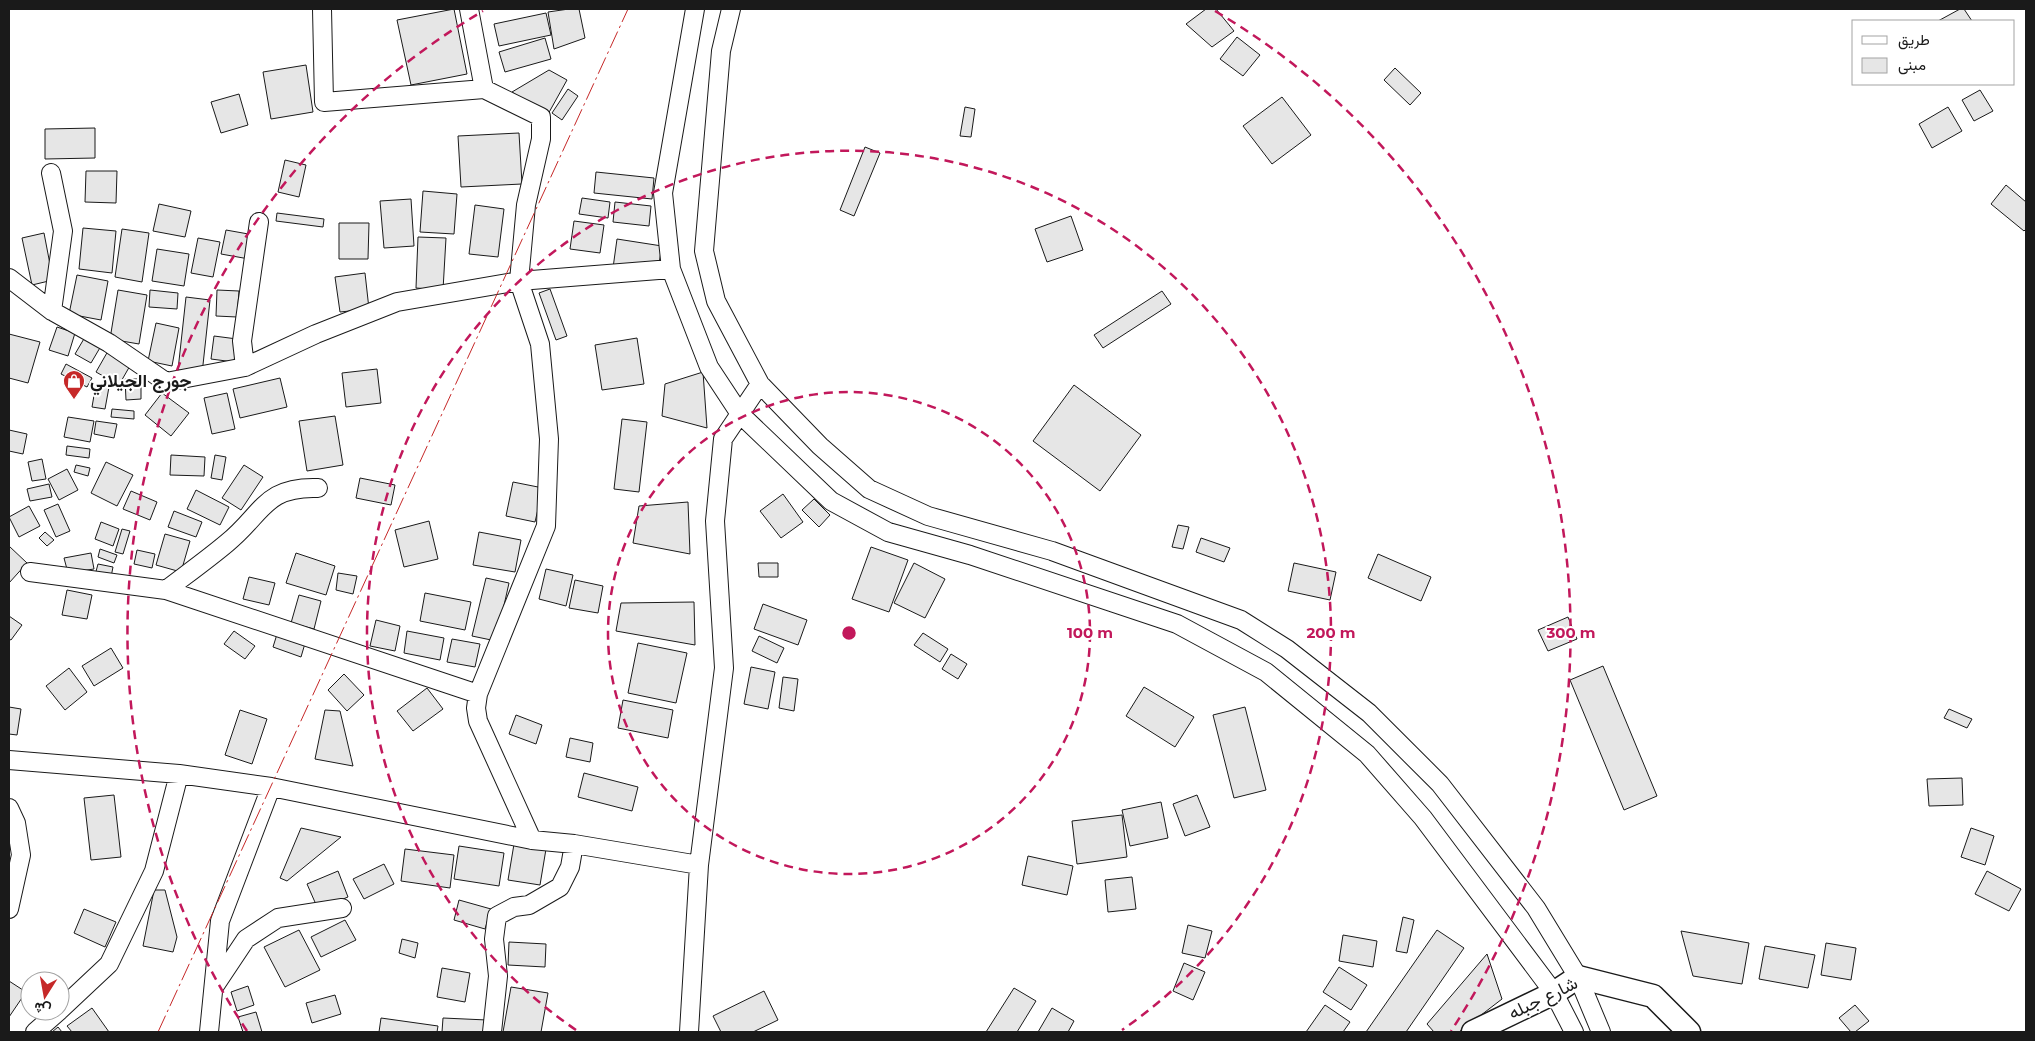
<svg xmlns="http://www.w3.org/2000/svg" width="2035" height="1041" viewBox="0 0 2035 1041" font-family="Montserrat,Vazirmatn,sans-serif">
  <rect width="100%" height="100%" fill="#fff"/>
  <path fill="#e6e6e6" stroke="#1a1a1a" d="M454,9L467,74L411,85L397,20Z
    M569,9H579L585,38L554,49L548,12Z
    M1206,9H1216L1234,31L1212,47L1186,24Z
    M1960,9H1964L1972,21H1938Z
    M546,13L551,35L499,46L494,24Z
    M1237,37L1260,55L1243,76L1220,59Z
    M545,38L551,59L505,72L499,52Z
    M306,65L313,112L271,119L263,72Z
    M1395,68L1421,93L1410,105L1384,80Z
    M549,70L567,80L547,116L512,92Z
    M568,89L578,96L562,120L552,113Z
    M1980,90L1993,111L1974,121L1962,100Z
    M239,94L248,125L221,133L211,102Z
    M1282,97L1311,135L1272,164L1243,126Z
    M965,107L975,109L971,137L960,136Z
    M1948,107L1962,131L1932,148L1919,124Z
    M95,128V158L45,159V129Z
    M519,133L522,184L461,187L458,136Z
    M865,147L880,153L854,216L840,210Z
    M285,160L306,165L299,197L278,192Z
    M86,171H117L116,203L85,202Z
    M596,172L654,178L652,199L594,193Z
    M2006,185L2026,202V229L2024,231L1991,204Z
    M423,191L457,194L454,234L420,232Z
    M582,198L610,202L608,218L579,214Z
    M411,199L414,246L384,248L380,201Z
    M615,202L651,206L649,226L613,222Z
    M159,204L191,211L185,237L153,231Z
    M475,205L504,209L498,257L469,254Z
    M277,213L324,219L323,227L276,221Z
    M1071,216L1083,250L1047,262L1035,229Z
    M574,221L604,225L600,253L570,249Z
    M339,223H369L368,259H339Z
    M83,228L116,231L112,273L79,269Z
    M122,229L149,233L142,282L115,277Z
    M226,230L254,235L249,259L221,254Z
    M44,233L53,280L32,285L22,238Z
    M418,237L446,238L443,290L416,288Z
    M198,238L220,242L213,277L191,273Z
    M617,239L662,246L657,275L613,268Z
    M157,249L189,254L184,286L152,281Z
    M365,273L369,309L340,312L335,277Z
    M77,275L108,281L101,320L69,314Z
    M550,289L567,336L556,340L539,293Z
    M118,290L147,295L139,344L110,339Z
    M150,290L178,293L177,309L149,307Z
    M217,290L239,291L237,317L216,316Z
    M1162,291L1171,304L1103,348L1094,335Z
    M186,297L210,300L202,374L178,370Z
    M156,323L179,328L172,366L148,361Z
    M57,327L75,333L68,356L49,350Z
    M9,334L40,342L28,383L9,378Z
    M214,336L237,339L234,362L211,359Z
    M85,337L101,346L91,363L75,354Z
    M637,338L644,384L602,390L595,345Z
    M108,351L131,364L119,385L96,372Z
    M66,364L92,378L87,387L61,374Z
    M377,369L381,403L346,407L342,373Z
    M703,372L707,428L662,416L665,384Z
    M280,378L287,407L240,418L233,389Z
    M125,379H141V399L126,400Z
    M96,384L109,387L105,409L92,407Z
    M1074,385L1141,435L1100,491L1033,441Z
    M162,393L189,413L171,436L145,415Z
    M227,393L235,429L212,434L204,398Z
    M112,409L134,411V419L111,417Z
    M335,416L343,465L307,471L299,421Z
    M68,417L94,421L90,442L64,437Z
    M622,419L647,422L639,492L614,489Z
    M96,421L117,424L114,438L94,434Z
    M9,430L27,434L23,454L9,451Z
    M67,446L90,449L89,458L66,455Z
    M171,455L205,457L204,476L170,475Z
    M215,455L226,457L222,480L211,478Z
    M42,459L46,479L32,481L28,462Z
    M106,462L133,475L117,506L91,493Z
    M76,465L90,468L88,476L74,472Z
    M244,465L263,477L241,510L222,498Z
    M67,469L78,490L59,500L48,479Z
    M360,478L395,485L391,505L356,498Z
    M513,482L543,488L535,522L506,516Z
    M49,484L52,497L30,501L27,489Z
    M196,490L229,507L220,525L187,509Z
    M131,491L157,502L150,520L123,509Z
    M783,494L803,522L781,538L760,511Z
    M814,499L830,515L819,527L802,510Z
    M688,502L690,554L633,543L639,506Z
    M58,504L70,531L56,537L44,510Z
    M29,506L40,526L19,537L9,517Z
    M174,511L202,522L196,537L168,527Z
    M429,521L438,559L404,567L395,530Z
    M101,522L119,529L113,546L95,539Z
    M1178,525L1189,527L1183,549L1172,547Z
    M122,529L130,531L123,554L115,552Z
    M45,532L54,540L47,546L39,538Z
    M479,532L521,540L515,572L473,565Z
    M165,534L190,541L181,572L156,565Z
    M1201,538L1230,548L1224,562L1196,552Z
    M9,546L27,563L9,583Z
    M871,547L908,560L889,612L852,599Z
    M100,549L117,555L114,563L98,557Z
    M137,550L155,554L152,568L134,564Z
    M91,553L94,569L68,573L64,558Z
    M296,553L335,566L326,595L286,583Z
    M1378,554L1431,577L1421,601L1368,578Z
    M758,563H778V577H759Z
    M914,563L945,579L925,618L894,603Z
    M1294,563L1336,572L1330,600L1288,591Z
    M98,564L113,567L110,582L94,579Z
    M546,569L573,575L566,606L539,599Z
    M338,573L357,576L353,594L336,590Z
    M249,577L275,583L269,605L243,599Z
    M486,578L509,583L496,641L472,636Z
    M575,580L603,586L598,613L569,608Z
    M67,590L92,595L87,619L62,615Z
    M425,593L471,602L465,630L420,621Z
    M299,595L321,601L314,629L291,623Z
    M694,602L695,645L616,631L621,603Z
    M763,604L807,620L798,645L754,629Z
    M9,616L22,625L11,640L9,639Z
    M1568,617L1577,639L1548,651L1538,630Z
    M376,620L400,626L395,651L370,646Z
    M234,631L255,646L245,659L224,644Z
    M278,631L306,640L301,657L273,647Z
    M407,631L444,638L440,660L404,653Z
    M923,633L948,649L940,662L914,645Z
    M759,636L784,648L777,663L752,651Z
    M452,639L480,644L475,667L447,662Z
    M638,643L687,653L676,703L628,693Z
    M111,648L123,668L94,686L82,666Z
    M951,654L967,664L958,679L942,669Z
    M1603,666L1657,796L1624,810L1570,680Z
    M751,667L775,672L768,709L744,704Z
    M69,668L87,692L65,710L46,686Z
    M344,674L364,695L347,711L328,690Z
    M783,677L798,679L794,711L779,708Z
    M1144,687L1194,717L1175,747L1126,716Z
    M427,688L443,709L413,731L397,711Z
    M623,700L673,710L668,738L618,728Z
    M9,707L21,709L17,735L9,734Z
    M1245,707L1266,790L1234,798L1213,715Z
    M1949,709L1972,719L1967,728L1944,718Z
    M240,710L267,719L252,764L225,755Z
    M325,710L340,711L353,766L315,759Z
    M516,715L542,725L536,744L509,734Z
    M570,738L593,743L590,762L566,757Z
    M584,773L638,787L632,811L578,797Z
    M1962,778L1963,805L1929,806L1927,779Z
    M114,795L121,857L91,860L84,798Z
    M1197,795L1210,827L1185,836L1173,804Z
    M1161,802L1168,838L1130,846L1122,810Z
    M1122,815L1127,857L1077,864L1072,821Z
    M301,828L341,837L287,881L280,878Z
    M1971,828L1994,836L1985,865L1961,857Z
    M514,844L546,849L540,885L508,880Z
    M459,846L504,853L499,886L454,879Z
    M405,849L454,855L450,888L401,881Z
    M1028,856L1073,866L1067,895L1022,885Z
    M384,864L394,884L364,899L353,879Z
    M338,871L348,897L318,909L307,884Z
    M1987,871L2021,889L2009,911L1975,894Z
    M1132,877L1136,909L1108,912L1105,880Z
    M154,890H165L177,937L173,952L143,946Z
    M459,900L491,909L485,929L454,920Z
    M84,909L116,922L105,947L74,933Z
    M1403,917L1414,920L1407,953L1396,951Z
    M345,920L356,940L321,957L311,937Z
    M1188,925L1212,931L1205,958L1182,953Z
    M299,930L320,970L285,987L264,947Z
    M1437,930L1464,948L1406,1032H1366Z
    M1681,931L1749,943L1742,984L1693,976Z
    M1343,935L1377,941L1373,967L1339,961Z
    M402,939L418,943L415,958L399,953Z
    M509,942L546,944L545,967L508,965Z
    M1826,943L1856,948L1851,980L1821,975Z
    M1765,946L1815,955L1808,988L1759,979Z
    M1487,954L1502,999L1459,1032H1434L1427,1024Z
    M1184,963L1205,972L1193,1000L1173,991Z
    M1339,967L1367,985L1351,1010L1323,992Z
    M442,968L470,973L465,1002L437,997Z
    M9,981L26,992L9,1017Z
    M248,986L254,1005L237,1011L231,992Z
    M511,987L548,993L541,1032H503Z
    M1014,988L1036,1001L1017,1032H986Z
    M764,991L778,1020L753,1032H721L713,1016Z
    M335,995L341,1014L312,1023L306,1003Z
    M1325,1005L1350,1022L1343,1032H1306Z
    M1855,1005L1869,1021L1855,1032H1851L1839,1018Z
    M92,1008L109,1032H72L67,1026Z
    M1052,1008L1074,1021L1068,1032H1038Z
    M256,1012L262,1032H243L238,1017Z
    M381,1018L438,1026L437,1032H379Z
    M443,1018L487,1020L486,1032H442Z
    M58,1027L62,1032H52Z"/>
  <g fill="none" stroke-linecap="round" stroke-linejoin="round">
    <g stroke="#1a1a1a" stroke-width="20">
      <path id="minor" d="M322,9L324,102L484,89L541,117V139L526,205L519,281L540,344L549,439L546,526L478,694L476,708L478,721L532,840
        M469,9L484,89
        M695,9L663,193L671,269L709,367L740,414L831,501L888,532L970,555L1177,624L1266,672L1367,754L1423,818L1554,993L1574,1032
        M731,9L721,51L704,251L716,301L760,384L820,446L869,489L928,516L1052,551L1241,620L1287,649L1369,713L1440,784L1536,908L1578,977L1601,1032
        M51,173L63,231L52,311
        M9,278L52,311L109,343L166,382L245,367L316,334L397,302L519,281L671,269
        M245,367L242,341L259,222
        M30,572L166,590L478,694
        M166,590C187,574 208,559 227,543C263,514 264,486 318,488
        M9,760L179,774L271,787L532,840L574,844L699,865
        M9,808L16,823L21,855L9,909
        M214,987L246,939L278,918L342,908
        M60,1010L109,964L154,871L179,774
        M35,1032L59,1011
        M209,1032L220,921L271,787
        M492,1032L498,976L494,939L497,916L514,907L529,905L560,887L570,867L574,844
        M689,1032L699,865L724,668L715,521L723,439L760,384"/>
    </g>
    <g stroke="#1a1a1a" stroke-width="25">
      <path id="major" d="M1473,1032L1554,993L1578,977L1653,996L1689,1032"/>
    </g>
    <use href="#minor" stroke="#fff" stroke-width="18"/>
    <use href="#major" stroke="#fff" stroke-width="22"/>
    <path stroke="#c62828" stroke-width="1" stroke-dasharray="18 4 2.5 4" stroke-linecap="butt" d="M158,1032L628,9"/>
  </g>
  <g fill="none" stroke="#c2185b" stroke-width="2.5" stroke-dasharray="9 6">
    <circle cx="849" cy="633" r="241"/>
    <path d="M576 1030A482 482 0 1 1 1122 1030"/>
    <path d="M247 1031A722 722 0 0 1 483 11M1215 11A722 722 0 0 1 1451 1031"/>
  </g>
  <defs>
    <g id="shop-pin" transform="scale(1.125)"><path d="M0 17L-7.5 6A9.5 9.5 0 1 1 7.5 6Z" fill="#c62828" stroke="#fff"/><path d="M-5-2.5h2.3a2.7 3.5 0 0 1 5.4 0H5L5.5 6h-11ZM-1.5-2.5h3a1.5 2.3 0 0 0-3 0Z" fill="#fff"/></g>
  </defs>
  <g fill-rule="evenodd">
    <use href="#shop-pin" x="74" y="381"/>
  </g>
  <g text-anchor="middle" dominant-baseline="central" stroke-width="4" stroke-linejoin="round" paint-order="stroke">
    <g font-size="18" font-weight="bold" fill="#1a1a1a" stroke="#fff" text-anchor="start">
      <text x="90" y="381">جورج الجيلاني</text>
    </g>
    <g font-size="18" fill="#1a1a1a" stroke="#fff">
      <text transform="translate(1543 998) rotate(-26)">شارع جبله</text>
    </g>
  </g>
  <circle cx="849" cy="633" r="8" fill="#c2185b" stroke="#fff" stroke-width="2.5"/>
  <g font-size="15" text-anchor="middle" font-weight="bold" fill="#c2185b" stroke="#fff" stroke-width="4" stroke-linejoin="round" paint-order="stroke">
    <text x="1090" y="638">100 m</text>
    <text x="1331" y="638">200 m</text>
    <text x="1571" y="638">300 m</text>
  </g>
  <rect width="2035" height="1041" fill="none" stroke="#1a1a1a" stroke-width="20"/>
  <rect x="1852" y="20" width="162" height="65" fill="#ffffff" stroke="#a3a3a3"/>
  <rect x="1862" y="36" width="25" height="8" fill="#ffffff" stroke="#a3a3a3"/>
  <text x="1898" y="45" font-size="15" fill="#1a1a1a">طريق</text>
  <rect x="1862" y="58" width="25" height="15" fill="#e6e6e6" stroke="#a3a3a3"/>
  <text x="1898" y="70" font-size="15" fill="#1a1a1a">مبنى</text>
  <g transform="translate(45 996) rotate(191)"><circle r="24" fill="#ffffff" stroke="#a3a3a3"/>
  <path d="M0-4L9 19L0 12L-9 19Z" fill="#c62828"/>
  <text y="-8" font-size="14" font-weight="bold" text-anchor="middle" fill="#1a1a1a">ش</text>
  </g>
</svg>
